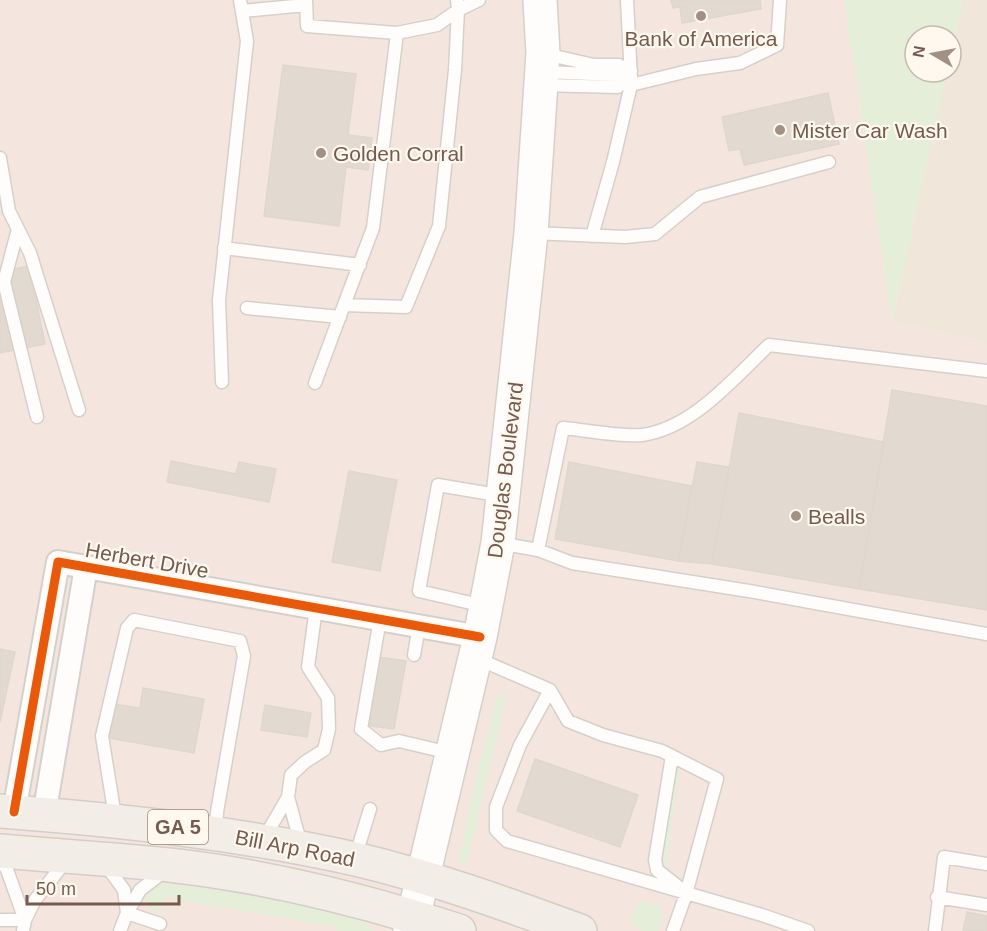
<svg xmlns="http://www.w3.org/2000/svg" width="987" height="931" viewBox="0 0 987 931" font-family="Helvetica,sans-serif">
  <rect width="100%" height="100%" fill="#f7f3ec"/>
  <path fill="#f0e6da" d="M962,0H987V343L892,322L946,72H951V51Z"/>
  <path fill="#f4e6de" d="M0,0H844L892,322L987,343V931H0Z"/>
  <path fill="#e4eed8" d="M844,0H962L951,51V36H915V72H947L892,322Z
    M506,694V699L466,866L459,861L471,799L497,696Z
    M667,760L681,761L666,868H649Z
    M160,883L270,897L359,917L373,931H336V927L164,897L160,909L154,911L147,905C147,893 149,889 160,883Z
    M639,901L660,906L663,920L659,931H642L631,924L630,917Z"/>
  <path fill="#e2d9d1" stroke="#e0d6ce" stroke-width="1.5" d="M671,0H760L761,9L682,23L680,7L673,8Z
    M283,65L356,74L348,135L372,138L368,170L346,167L339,226L264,216Z
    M828,93L839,144L744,165L740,149L729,151L722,117Z
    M29,266L45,344L0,353V272Z
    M892,390L987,406V610L859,589Z
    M739,413L884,442L859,589L712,564Z
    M171,461L236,474L239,462L276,469L269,502L167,482Z
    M569,462L692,486L678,561L555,539Z
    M697,462L729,467L712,564L678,561Z
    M349,471L397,480L380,571L332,562Z
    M0,649L15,652L0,722Z
    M378,657L406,661L394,729L364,725Z
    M143,688L204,699L194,753L108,738L114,704L140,708Z
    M265,705L311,713L307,737L261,730Z
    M535,759L638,795L620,847L517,811Z
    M967,912L987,916V931H963Z"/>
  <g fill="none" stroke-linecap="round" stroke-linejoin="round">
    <g stroke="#d6d0cb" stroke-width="15">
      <path id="service" d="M306,0L307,26L397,33L373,228L344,305
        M627,0L631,78
        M242,11L306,5
        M397,33L437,25L458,10L457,0
        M545,54L594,65H619L631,71
        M543,72L618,75L631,71
        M541,85L618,87L631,71
        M0,158L9,211L30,253L79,410
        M18,229L4,282L37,417
        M532,233L625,237L655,234L700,197L829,162
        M592,236L613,162L631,85L696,69L740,63L777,45L780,0
        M224,248L360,265
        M247,308L340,317
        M222,382L219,300L247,41L240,0
        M315,383L344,305L406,307L439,226L455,70L458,10L479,0
        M499,543L538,550L572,563L749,591L987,634
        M538,550L563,428C586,430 619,437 642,435C693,428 734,378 769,345L987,371
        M484,606L419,591L438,485L503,496
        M380,619L361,729L381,745L399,741L450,753
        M414,655L419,626
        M476,658L550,690L568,721L603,735L662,751L717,779L686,894L673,931
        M550,690L520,745L496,807V830L507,841L762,915L808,931
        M672,756L655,860L657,870L681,889
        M111,819L113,804L102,736L127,628L134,620L240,641L244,656L217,812L216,832
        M263,840L288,797
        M301,845L288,797L291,775L305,762L324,750L329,729L328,698L308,667L316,608
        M355,858L370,809
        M0,863L6,867L25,920L35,900L65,862
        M105,864L124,890L127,913L140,890L166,870
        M937,897L987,905
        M0,920H25L23,931
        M120,931L127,913L160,924
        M935,931L944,857L987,864"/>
    </g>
    <g stroke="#d6d0cb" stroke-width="26">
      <path id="minor" d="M14,812L58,562L480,637
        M44,815L86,567"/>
    </g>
    <g stroke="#d7d0c8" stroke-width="36">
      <path id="secondary" d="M410,931L480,637L498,543L531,233L543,53L540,0"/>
    </g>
    <g stroke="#d5cdc7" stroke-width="36">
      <path id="primary" d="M0,811C120,820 238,833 355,859C432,877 506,904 580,931
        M0,851C56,856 113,859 169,865C268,876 364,900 459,931"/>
    </g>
    <use href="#service" stroke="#fefdfc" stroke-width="12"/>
    <use href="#minor" stroke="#fefdfc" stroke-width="22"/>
    <use href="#secondary" stroke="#fefdfc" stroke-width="33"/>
    <use href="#primary" stroke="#f2ede6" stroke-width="33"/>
    <g stroke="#fef8ef" stroke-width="13">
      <path id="cycleway" d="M14,812L58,562L480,637"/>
    </g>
    <use href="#cycleway" stroke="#e8590c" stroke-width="9"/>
  </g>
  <g fill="#a29085" stroke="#fef8ef" stroke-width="2">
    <circle cx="701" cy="16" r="6"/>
    <circle cx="780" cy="130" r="6"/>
    <circle cx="321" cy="153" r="6"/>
    <circle cx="796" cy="516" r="6"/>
  </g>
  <g text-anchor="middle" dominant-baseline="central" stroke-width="4.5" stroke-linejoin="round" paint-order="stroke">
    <rect fill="#fef8ef" stroke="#9e8a7e" stroke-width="1.5" x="148" y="810" width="60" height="34" rx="4.5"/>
    <g font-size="20" font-weight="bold" fill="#755b4d">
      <text x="178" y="827">GA 5</text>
    </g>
    <g font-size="21" fill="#755b4d" stroke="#fef8ef" text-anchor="start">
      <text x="701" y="38" text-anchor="middle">Bank of America</text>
      <text x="792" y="130">Mister Car Wash</text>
      <text x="333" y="153">Golden Corral</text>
      <text x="808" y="516">Bealls</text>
    </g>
    <g font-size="21" fill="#755b4d" stroke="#fef8ef">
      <text transform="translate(505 470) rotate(-83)">Douglas Boulevard</text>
      <text transform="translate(147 560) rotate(10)">Herbert Drive</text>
      <text transform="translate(295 848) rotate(11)">Bill Arp Road</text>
    </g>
  </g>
  <g transform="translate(933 54) rotate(280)"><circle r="28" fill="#fef8ef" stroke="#c7b9ae" stroke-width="1.5"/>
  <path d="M0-4.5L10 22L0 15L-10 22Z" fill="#a29085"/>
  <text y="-9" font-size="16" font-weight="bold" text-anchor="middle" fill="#755b4d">N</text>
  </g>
  <path d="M27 895v9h152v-9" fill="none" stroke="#755b4d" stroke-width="3"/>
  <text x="36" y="895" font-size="18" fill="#755b4d" stroke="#fef8ef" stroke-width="4.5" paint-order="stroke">50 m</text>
</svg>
